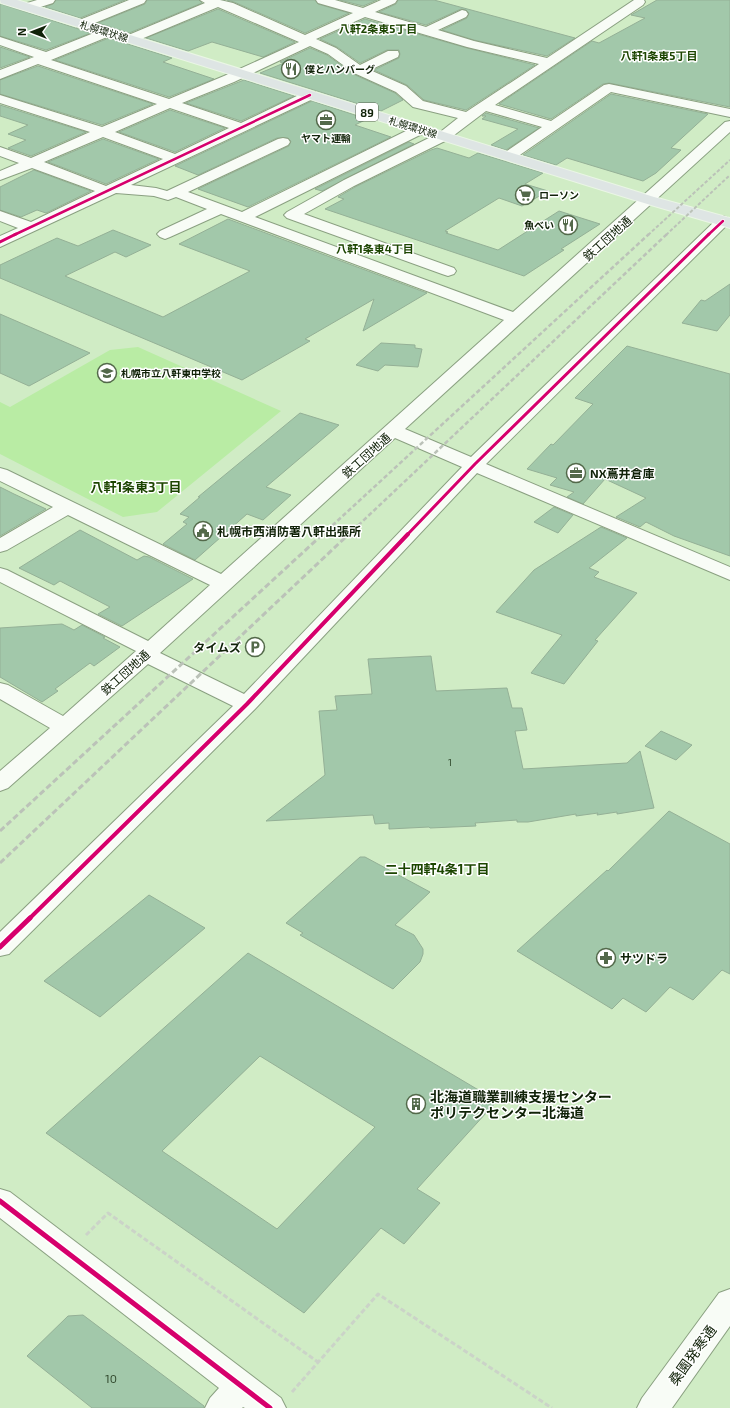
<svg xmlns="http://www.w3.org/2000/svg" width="730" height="1408" viewBox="0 0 730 1408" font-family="'Exo 2','Noto Sans JP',sans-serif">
  <rect width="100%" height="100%" fill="#d0ecc5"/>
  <path fill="#b9eca4" d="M138,347L281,411L157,512L123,517L0,454V402L10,407L110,350Z"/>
  <path fill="#a2c8aa" stroke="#94b096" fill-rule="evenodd" d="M56,0H125L80,18L45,7L53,4Z
    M147,0H199L202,3L129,33L98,23L145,4Z
    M227,0H315L318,4L349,13L305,33L234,2Z
    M340,0H377L363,6Z
    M398,0H434L575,38L547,56L474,40L442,30L467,18L469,13L466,10L461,9L426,25L379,12L396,4Z
    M657,0H730V107L609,83L603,84L551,119L499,104L592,41L599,43L645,18L631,15Z
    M0,4H1L91,33L46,50L0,36Z
    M218,9L295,42L263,57L212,42L188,51L146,38Z
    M365,19L467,48L535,65L466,110L424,100L407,85L374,70L399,58L400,54L399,50H387L360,63L337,47L320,39Z
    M109,38L172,58L163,62L214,79L169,97L55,60Z
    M0,47L30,57L0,68Z
    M310,48L327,55L353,74L395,93L403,100L381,111L260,73L284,63L280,62Z
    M38,66L153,104L102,125L0,94V80Z
    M244,80L294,96L241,121L186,103Z
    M611,94L708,114L671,148L681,150L656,173L643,181L567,158L556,165L523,155Z
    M312,101L367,119L355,125L391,137L248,207L198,189L289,146L291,141L288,138H277L198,175L175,166Z
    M0,105L86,132L31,156L8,148L26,140L8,134L28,125L0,116Z
    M170,110L225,128L175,152L119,132Z
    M486,113L539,128L506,150L491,145L518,129L482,119L486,116H482Z
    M103,139L159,159L106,184L48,162Z
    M409,142L414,144L322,191L315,189Z
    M437,148L469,158L478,153L543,173L525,184L548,191L522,206L499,198L445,231L448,232L446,233L498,250L559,211L600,224L561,249L564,250L524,276L325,209L344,199L338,197L355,187L431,150Z
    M34,170L91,191L46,213L37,210L21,217L0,210V187Z
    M228,219L427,293L363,331L374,299L305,339L310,341L242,380L0,278V265L57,238L78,246L113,230L151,245L126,257L115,252L65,276L163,317L250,271L179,244Z
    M730,284V315L717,331L682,323L701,300L705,301Z
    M0,314L90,353L29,386L0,373Z
    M381,343L415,345V348L422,349L418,367L385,365L378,371L356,365Z
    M627,346L730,374V556L674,536L646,522L640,527L616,517L646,498L605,479L583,504L567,497L574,492L550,485L557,478L527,469L551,444L553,445L593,404L575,398Z
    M300,413L339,425L266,487L291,495L263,520L247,514L195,560L163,544L187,524L183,522L189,517L180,514L200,497H198Z
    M0,487L14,494L46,509L0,536Z
    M554,507L573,515L558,533L534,522Z
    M601,527L627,538L589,568L599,572L594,577L637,593L595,640L598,641L564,684L531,673L562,635L496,612L534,570Z
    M80,530L137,560L144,556L149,557L193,579L122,626L98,614L110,607L60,581L54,585L19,568Z
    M62,624L74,630L82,625L105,637L103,638L120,647L94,666L90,663L55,689L58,691L42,702L0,677V628Z
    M431,656L436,691L507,688L512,708H522L527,730L515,731L523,769L627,763L640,751L654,808L617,814V812L597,815L598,813L576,816V814L528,822H517V820L475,823L476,826L430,828L429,827L389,829V823L375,824L373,815L266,821L325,775L319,711L337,710L335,696L372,694L368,659Z
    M661,731L692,745L676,760L645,746Z
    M669,811L730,844V974L722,970L693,1000L670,987L646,1012L623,998L612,1009L517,951L607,870L608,871Z
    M360,857H365L430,892L395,925L414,935L423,949V954L420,962L393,989L300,935L303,933L286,923Z
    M149,895L205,928L100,1017L44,981Z
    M248,953L497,1101L417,1189L440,1203L404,1244L381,1228L304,1313L46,1133ZM260,1056L375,1127L277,1229L162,1151Z
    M83,1315L204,1406V1408H92L27,1356L68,1316Z"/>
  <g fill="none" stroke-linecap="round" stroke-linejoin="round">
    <g stroke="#8aa081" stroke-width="2">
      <path id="minor" d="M37,0H55L53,3L28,11L24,10L22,7L24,4Z
        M129,0H146L144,3L85,27H77L75,24L77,21Z
        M200,0H220L233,3L305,35L353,13L318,3L316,0H335L363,8L381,0H397L395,3L375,12L426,27L462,10L466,11L468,14L466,17L438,30L474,41L547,58L634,0H644L645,2L643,5L495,105L551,121L604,85L609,84L730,109V117L611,92L514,159L509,160L504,159L502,156L504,153L542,127L486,111L449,139L354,186L304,214L454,268L456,271L454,274L448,276L442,274L287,218L284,215L287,212L344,180L439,133L458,118L413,107L396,92L354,73L328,54L310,46L234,82L182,103L241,123L305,92H315L317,95L315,98L131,185L156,188L167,191L278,139L283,138L288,139L290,142L288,145L188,192L242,212L416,126L421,125L426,126L428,129L426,132L255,217L513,312L725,122L730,121V132L405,429L471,457L718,218L723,216L728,218L730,220L728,224L486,464L730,567V580L477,473L255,709L9,954L0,956V932L233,706L148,664L8,788L0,791V771L50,728L0,699V683L8,685L63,716L136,651L0,582V568L7,570L148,641L210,585L68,515L7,550L0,552V538L53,507L0,481V468L7,470L221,574L504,320L221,214L170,237L165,239L160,237L157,234L160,231L207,209L176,197L168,200L154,196L116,193L0,247V236L18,228L0,221V211L31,222L95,191L32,168L0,180V171L19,163L0,156V147L31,158L90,132L0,103V95L102,127L157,104L38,64L0,79V70L34,57L0,45V37L46,52L104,29H112L114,32L112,35L51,60L169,99L224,76L299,42L218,7L134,42H126L124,39L126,36L205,3ZM365,17L467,47L539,64L466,112L423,101L406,86L370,70L398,57L399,54L398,51H388L360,65L336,48L316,39ZM170,108L229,128L175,154L115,132ZM103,137L163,159L106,186L44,162ZM395,438L462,467L244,694L160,653Z
        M0,1189L10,1192L281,1398L286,1408H245L243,1407L242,1408H205L210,1398L219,1388L0,1218Z
        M730,1289V1326L672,1408H637L642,1398L719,1293Z"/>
    </g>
    <g stroke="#eaf6e5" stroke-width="2">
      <path id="major" d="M0,0H17L654,197L730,218V228L644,203L1,3Z"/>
    </g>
    <path stroke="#cbd3c8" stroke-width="3" stroke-dasharray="5 2.5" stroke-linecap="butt" d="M86,1235L108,1213L318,1362
      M292,1392L378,1294L552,1408"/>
    <use href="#minor" fill="#f8fcf6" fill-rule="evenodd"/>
    <use href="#major" fill="#dee5e4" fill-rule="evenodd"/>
    <path stroke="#bbc2b8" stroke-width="2" stroke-dasharray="3.5 2" stroke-linecap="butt" d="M648,235L730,160
      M666,235L730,175"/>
    <path stroke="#bbc2b8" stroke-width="2.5" stroke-dasharray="4.5 2.5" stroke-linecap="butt" d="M322,535L649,234
      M348,535L667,234"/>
    <path stroke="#bbc2b8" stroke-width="3" stroke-dasharray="6 3" stroke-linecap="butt" d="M0,831L323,534
      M0,863L349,534"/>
    <g stroke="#fff" stroke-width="4">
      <path id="cycleway-far3" d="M14,235L310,95
        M708,235L723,221"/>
    </g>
    <g stroke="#fff" stroke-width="5">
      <path id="cycleway-far2" d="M0,242L16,234
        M407,535L475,464L709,234"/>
    </g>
    <g stroke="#fff" stroke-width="6">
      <path id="cycleway-far1" d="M29,919L247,704L408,534"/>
    </g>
    <g stroke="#fff" stroke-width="8">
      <path id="cycleway" d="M0,947L30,918
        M0,1201L270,1408"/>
    </g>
    <use href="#cycleway-far3" stroke="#d6006c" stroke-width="2.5"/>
    <use href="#cycleway-far2" stroke="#d6006c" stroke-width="3"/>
    <use href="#cycleway-far1" stroke="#d6006c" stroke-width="4"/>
    <use href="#cycleway" stroke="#d6006c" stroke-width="5"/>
  </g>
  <defs>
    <g id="restaurant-ring" transform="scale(1)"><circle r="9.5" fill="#fff" stroke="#53694a" stroke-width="1.5"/><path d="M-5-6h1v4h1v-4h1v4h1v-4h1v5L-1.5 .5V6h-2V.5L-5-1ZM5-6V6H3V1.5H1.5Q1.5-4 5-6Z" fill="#53694a"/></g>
    <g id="office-ring" transform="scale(1)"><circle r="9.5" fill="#fff" stroke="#53694a" stroke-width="1.5"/><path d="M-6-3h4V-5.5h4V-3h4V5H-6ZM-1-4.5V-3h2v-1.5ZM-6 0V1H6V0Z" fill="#53694a"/></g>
    <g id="supermarket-ring" transform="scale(1)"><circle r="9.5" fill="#fff" stroke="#53694a" stroke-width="1.5"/><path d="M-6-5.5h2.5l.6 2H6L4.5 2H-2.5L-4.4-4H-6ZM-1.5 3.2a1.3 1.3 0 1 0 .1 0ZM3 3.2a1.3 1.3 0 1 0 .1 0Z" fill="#53694a"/></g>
    <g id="school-ring" transform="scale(1)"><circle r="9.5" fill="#fff" stroke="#53694a" stroke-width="1.5"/><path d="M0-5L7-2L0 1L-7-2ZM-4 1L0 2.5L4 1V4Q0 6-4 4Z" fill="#53694a"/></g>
    <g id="civic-ring" transform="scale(1)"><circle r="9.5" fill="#fff" stroke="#53694a" stroke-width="1.5"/><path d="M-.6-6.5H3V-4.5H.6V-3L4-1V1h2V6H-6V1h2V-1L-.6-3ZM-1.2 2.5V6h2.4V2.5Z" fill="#53694a"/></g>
    <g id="parking-ring" transform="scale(1)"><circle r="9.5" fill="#fff" stroke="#53694a" stroke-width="1.5"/><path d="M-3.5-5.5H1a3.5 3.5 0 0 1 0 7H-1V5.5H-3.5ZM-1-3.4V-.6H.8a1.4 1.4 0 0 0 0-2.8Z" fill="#53694a"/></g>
    <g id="pharmacy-ring" transform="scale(1)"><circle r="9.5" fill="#fff" stroke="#53694a" stroke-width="1.5"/><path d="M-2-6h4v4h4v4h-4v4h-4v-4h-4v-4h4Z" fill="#53694a"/></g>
    <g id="building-ring" transform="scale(1)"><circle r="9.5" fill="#fff" stroke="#53694a" stroke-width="1.5"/><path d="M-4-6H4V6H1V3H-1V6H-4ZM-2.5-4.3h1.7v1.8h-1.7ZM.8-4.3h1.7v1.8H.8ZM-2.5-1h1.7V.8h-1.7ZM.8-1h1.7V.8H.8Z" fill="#53694a"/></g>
  </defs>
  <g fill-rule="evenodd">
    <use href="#restaurant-ring" x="291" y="69"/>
    <use href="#office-ring" x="326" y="120"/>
    <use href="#supermarket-ring" x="525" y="195"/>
    <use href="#restaurant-ring" x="568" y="225"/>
    <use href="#school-ring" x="107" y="373"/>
    <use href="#office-ring" x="576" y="473"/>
    <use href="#civic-ring" x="203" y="531"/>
    <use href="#parking-ring" x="255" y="647"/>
    <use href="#pharmacy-ring" x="606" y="958"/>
    <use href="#building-ring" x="416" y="1104"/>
  </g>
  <g text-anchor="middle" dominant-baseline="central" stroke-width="3" stroke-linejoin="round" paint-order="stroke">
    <g font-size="10" fill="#102208" stroke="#fff">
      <text transform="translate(104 31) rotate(17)">札幌環状線</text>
      <text transform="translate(413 127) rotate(17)">札幌環状線</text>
    </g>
    <g font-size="10" font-weight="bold" fill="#102208" stroke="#fff" text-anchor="start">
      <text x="305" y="69">僕とハンバーグ</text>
      <text x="326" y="138" text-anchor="middle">ヤマト運輸</text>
      <text x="539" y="195">ローソン</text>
      <text x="554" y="225" text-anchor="end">魚べい</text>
      <text x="121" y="373">札幌市立八軒東中学校</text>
    </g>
    <g font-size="10" fill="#344c30">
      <text x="450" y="762">1</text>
    </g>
    <g font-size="11" font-weight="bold" fill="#1c4501" stroke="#fff">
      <text x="378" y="28">八軒2条東5丁目</text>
      <text x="659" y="55">八軒1条東5丁目</text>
      <text x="375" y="248">八軒1条東4丁目</text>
    </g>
    <rect fill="#fff" stroke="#586452" stroke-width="1" x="356" y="103" width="22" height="18" rx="3"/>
    <g font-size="11" font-weight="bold" fill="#102208">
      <text x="367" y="112">89</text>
    </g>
    <g font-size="12" fill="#102208" stroke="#fff">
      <text transform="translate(607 238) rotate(-42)">鉄工団地通</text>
      <text transform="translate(366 455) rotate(-42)">鉄工団地通</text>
      <text transform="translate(125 672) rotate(-42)">鉄工団地通</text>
    </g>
    <g font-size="12" font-weight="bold" fill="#102208" stroke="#fff" text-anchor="start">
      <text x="590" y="473">NX蔦井倉庫</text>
      <text x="217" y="531">札幌市西消防署八軒出張所</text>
      <text x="241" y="647" text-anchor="end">タイムズ</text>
      <text x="620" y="958">サツドラ</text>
    </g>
    <g font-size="12" fill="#344c30">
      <text x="111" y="1378">10</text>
    </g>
    <g font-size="13" font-weight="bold" fill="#1c4501" stroke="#fff">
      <text x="136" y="487">八軒1条東3丁目</text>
      <text x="437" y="869">二十四軒4条1丁目</text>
    </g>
    <g font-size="14" font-weight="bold" fill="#102208" stroke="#fff" text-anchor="start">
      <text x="430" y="1096">北海道職業訓練支援センター<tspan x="430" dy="16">ポリテクセンター北海道</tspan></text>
    </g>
    <g font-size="14" fill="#102208" stroke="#fff">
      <text transform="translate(692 1355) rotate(-54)">桑園発寒通</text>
    </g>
  </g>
  <g transform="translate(32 32) rotate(270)" stroke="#ffffff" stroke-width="3" paint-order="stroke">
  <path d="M0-3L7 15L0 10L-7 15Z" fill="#102208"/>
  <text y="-6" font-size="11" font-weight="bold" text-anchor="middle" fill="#102208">N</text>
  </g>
</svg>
